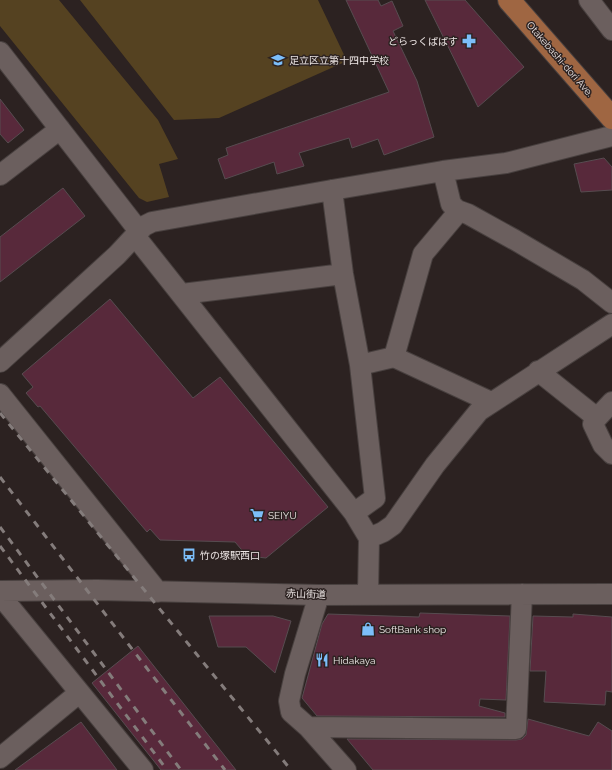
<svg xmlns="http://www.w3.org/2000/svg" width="612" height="770" viewBox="0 0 612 770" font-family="Raleway,'Noto Sans JP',sans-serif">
  <rect width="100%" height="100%" fill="#2c2221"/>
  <path fill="#554221" d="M0,0H59L158,120L178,159L159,164L169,197L147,202L139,198L0,26Z
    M80,0H318L347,61L219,118L174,120Z"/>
  <path fill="#58293b" stroke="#574c50" d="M346,0H378L381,6L392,1L403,26L393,31L417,81L434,137L384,155L378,139L352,148L349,138L299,153L304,166L277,174L274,162L225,179L218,159L228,155L226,148L389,92Z
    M425,0H465L524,67L478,107Z
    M0,99L24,130L8,143L0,134Z
    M604,158L612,167V190L581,192L574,164Z
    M63,188L85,216L0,282V237Z
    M110,299L193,398L220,377L328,507L266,558L247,556L235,542L160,540L150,529L147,532L40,406L38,407L26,393L33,387L22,374Z
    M420,613L510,616L506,700L480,699L479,706L505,713V717L317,716L302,698L322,624L328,614L419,617Z
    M573,614L612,617V692L606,691L605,705L544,702L546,671H530L533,616L573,617Z
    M209,616H273L291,621L275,673L246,647H218Z
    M138,646L236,770H161L92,683Z
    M528,719L589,736L598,722L612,731V770H373L347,739L516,740L522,739L526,735Z
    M81,722L117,770H15Z"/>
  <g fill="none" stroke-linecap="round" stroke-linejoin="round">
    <g stroke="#48403f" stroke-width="22">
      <path id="minor" d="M589,0L612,30
        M0,52L139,231
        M443,171L451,204L457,210L468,214L515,240L583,280L612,303
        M0,175L60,129
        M332,190L343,274L360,365L375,498L354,513
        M135,236L354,513L369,538L368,595
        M182,294L343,274
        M394,357L423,254L454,217L457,210
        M0,362L117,255L144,226L152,222L332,190L443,171L506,163L612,136
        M360,365L394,357L491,402
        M538,371L597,418L593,424L603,445L612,454
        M0,394L158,592
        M597,418L612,402
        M369,538L383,532L393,525L435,465L479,411L612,324
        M0,591L97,590L319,595L612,594
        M0,595L143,770
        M319,595L295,674L289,701L291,712L308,727L346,770
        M308,727L516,729L522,594
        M0,758L79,693"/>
    </g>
    <g stroke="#48403f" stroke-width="24">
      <path id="major" d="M509,0L612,118"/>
    </g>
    <use href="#minor" stroke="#6b5f5e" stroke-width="20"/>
    <use href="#major" stroke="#9f6642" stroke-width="22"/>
    <path stroke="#847c7b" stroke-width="3" stroke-dasharray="7 7" stroke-linecap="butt" d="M0,413L291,770
      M0,477L225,770
      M0,527L181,770
      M0,546L167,770"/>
  </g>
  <defs>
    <g id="pharmacy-bare" transform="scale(1.08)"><path d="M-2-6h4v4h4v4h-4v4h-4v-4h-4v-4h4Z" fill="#7cbef9" stroke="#2c2221" stroke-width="2.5" paint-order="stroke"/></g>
    <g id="school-bare" transform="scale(1.08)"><path d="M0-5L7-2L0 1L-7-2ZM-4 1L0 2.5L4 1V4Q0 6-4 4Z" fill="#7cbef9" stroke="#2c2221" stroke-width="2.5" paint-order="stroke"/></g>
    <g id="supermarket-bare" transform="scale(1.08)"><path d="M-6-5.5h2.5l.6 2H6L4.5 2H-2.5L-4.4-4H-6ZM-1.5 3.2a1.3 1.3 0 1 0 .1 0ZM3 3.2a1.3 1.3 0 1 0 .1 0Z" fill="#7cbef9" stroke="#2c2221" stroke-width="2.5" paint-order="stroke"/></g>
    <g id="bus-bare" transform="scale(1.08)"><path d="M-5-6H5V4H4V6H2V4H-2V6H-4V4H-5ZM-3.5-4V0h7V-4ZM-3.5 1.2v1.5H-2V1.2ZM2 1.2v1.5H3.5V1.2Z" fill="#7cbef9" stroke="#2c2221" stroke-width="2.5" paint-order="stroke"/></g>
    <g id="shop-bare" transform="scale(1.08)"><path d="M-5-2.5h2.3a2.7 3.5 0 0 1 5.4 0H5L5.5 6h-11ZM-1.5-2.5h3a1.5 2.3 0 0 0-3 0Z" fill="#7cbef9" stroke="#2c2221" stroke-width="2.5" paint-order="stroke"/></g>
    <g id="restaurant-bare" transform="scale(1.08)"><path d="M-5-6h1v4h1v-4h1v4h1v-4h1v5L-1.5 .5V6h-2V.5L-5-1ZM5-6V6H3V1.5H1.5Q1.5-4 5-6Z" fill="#7cbef9" stroke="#2c2221" stroke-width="2.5" paint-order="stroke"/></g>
  </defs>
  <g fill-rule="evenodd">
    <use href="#pharmacy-bare" x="469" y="41"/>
    <use href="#school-bare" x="278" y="60"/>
    <use href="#supermarket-bare" x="257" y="515"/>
    <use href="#bus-bare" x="189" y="555"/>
    <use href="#shop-bare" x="368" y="629"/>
    <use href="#restaurant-bare" x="322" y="660"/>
  </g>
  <g text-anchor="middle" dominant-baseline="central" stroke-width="3" stroke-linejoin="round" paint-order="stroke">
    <g font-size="10" fill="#ece5e4" stroke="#2c2221" text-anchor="start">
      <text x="458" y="41" text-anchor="end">どらっくぱぱす</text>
      <text x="289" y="60">足立区立第十四中学校</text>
      <text x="268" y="515">SEIYU</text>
      <text x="200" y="555">竹の塚駅西口</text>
      <text x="379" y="629">SoftBank shop</text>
      <text x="333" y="660">Hidakaya</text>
    </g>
    <g font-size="10" fill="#ece5e4" stroke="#2c2221">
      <text transform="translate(560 59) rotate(49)">Otakebashi-dori Ave.</text>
      <text transform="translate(306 594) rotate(2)">赤山街道</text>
    </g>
  </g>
</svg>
